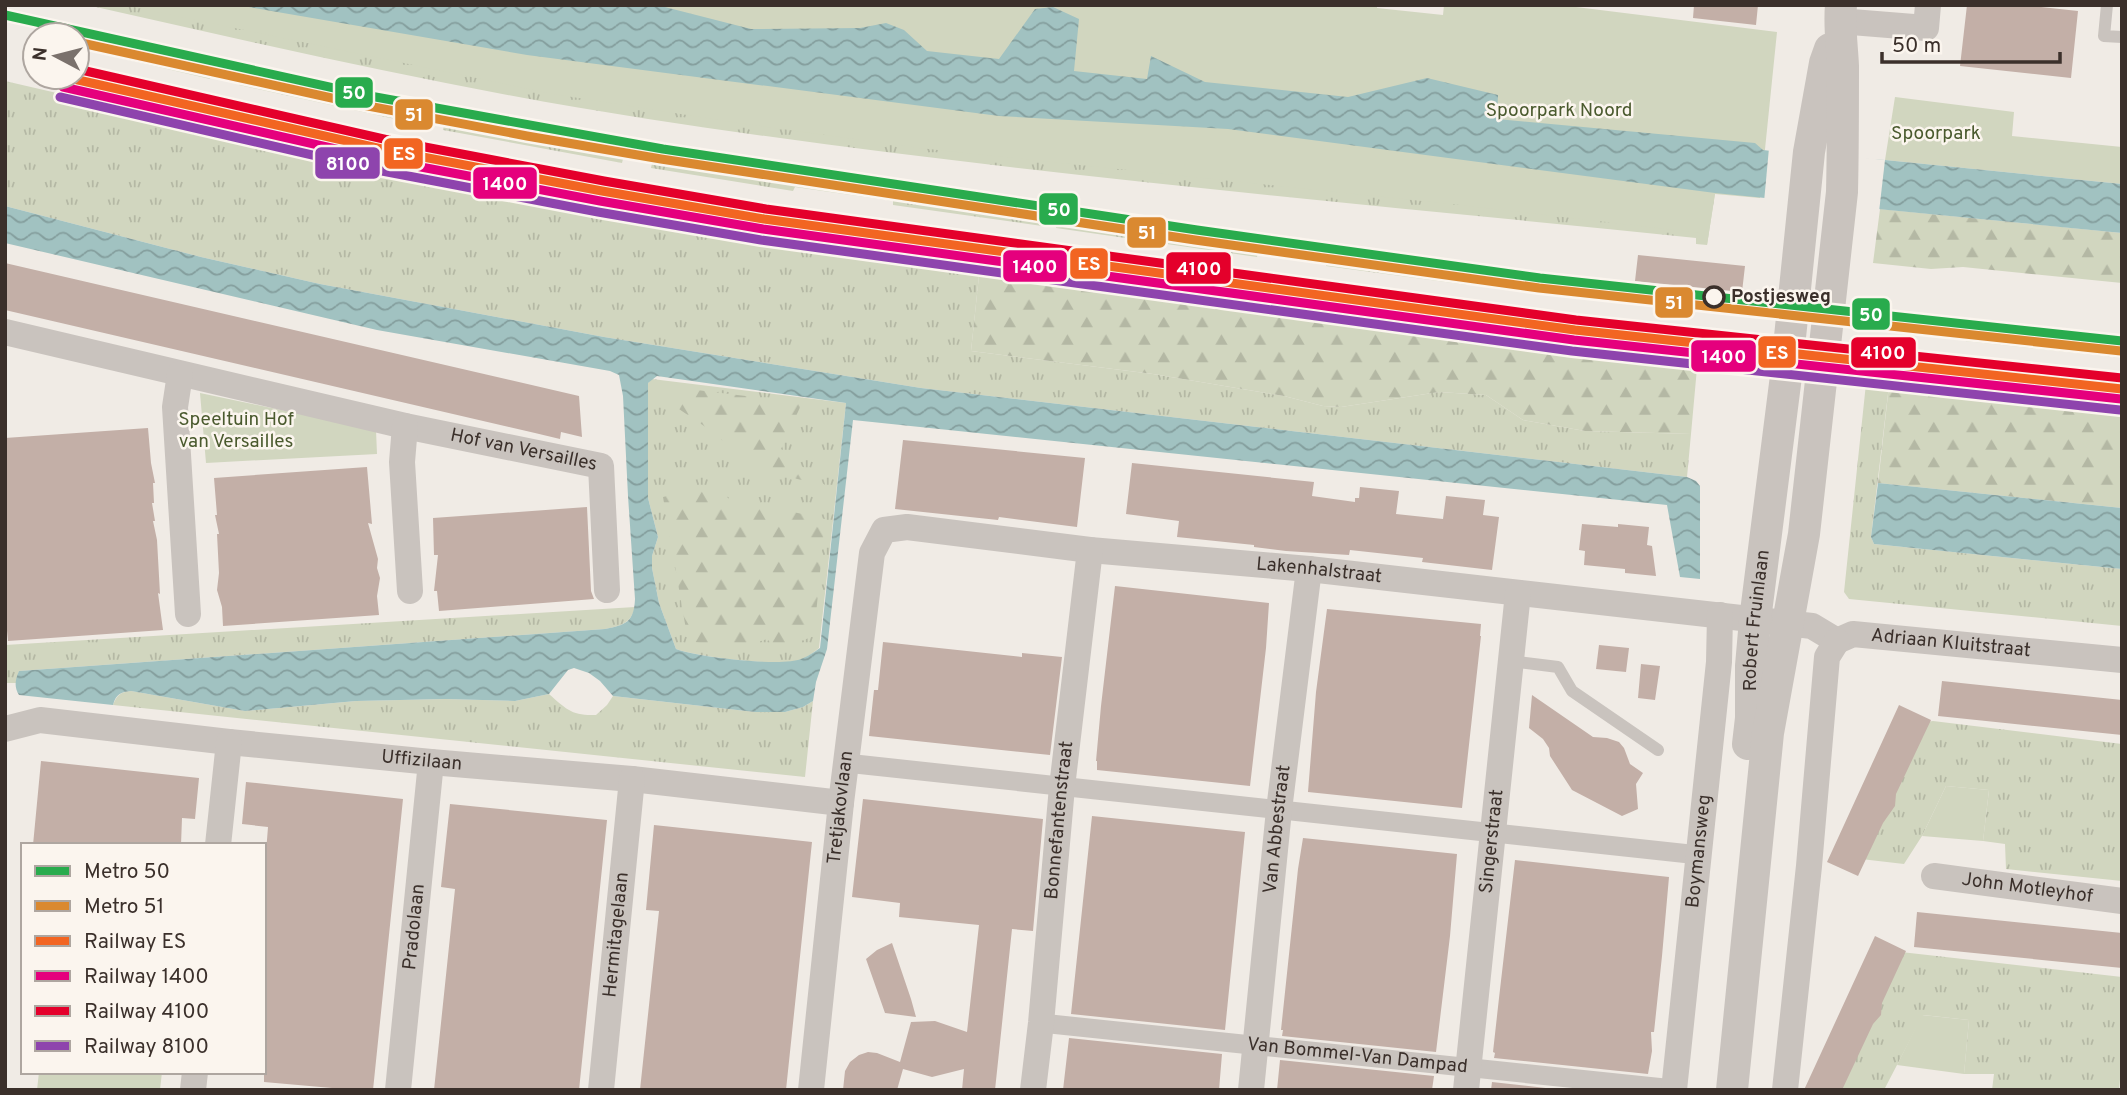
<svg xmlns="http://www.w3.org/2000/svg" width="2127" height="1095" viewBox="0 0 2127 1095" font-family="Overpass,sans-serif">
  <defs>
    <pattern id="grass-tufts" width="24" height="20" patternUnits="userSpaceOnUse" patternTransform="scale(1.75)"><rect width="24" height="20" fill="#d1d6bf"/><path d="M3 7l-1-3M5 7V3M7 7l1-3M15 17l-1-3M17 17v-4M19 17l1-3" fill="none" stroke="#b4b8a4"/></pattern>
    <pattern id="forest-firs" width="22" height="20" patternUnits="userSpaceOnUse" patternTransform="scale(1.75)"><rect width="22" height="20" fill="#d1d6bf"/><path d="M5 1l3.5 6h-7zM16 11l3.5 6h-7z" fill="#b4b8a4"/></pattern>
    <pattern id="water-waves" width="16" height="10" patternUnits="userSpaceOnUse" patternTransform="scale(1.75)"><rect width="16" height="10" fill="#a1c2c1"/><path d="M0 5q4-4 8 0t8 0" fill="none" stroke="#849e9d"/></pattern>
  </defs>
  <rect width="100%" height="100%" fill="#f0ebe5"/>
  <path fill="url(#grass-tufts)" d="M87,5H237L1715,193L1707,245L1696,244V238C1346,202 995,172 648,119C459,90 273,47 87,5Z
    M77,41L367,106L586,148L588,146L660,159L1390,263L1688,301V305H1692L1691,311L1488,287V283L1470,281L1468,285L1326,266V262L1258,253L1257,257L1056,228V223L1043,221L1042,226L893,205V201L795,187L793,191L651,168L652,163L623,159L622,163L443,130L444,125L420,121L418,124L239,85V81L211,75L210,79L77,48Z
    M5,81C178,121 351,163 526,195C677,223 828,246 980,266L971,351L1153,374L1284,396L1323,406L1341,407L1439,392L1486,395L1523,420L1585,431L1691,434L1687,477L921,388L604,337L320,284L201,257L5,206Z
    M1928,326L2122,347V358L1965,341L1966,337L1924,333Z
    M1867,374L1890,377L1871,537L1874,544L2122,569V626L1849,599L1844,592Z
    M652,379L846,403L819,648C814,652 807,657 801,660C781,667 697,657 676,649L659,603L652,568V556L658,537L648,498V383Z
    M635,607C631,624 620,626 605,629L19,671L16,683H5V645Z
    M131,691L245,711L356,701L445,699L515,701L549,694C566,709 572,716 596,715L607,705L613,696L755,712H785L803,707L813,701L805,777L113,705C117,695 120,692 131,691Z
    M1933,721L2122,744V881L2006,869L2005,844L1983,841L1989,790L1946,786L1922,836L1904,864L1861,859L1926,722Z
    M1901,952L2122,977V1059L2119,1090H1992L1994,1074H1964L1969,1020L1923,1015L1884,1090H1836Z"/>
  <path fill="url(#forest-firs)" d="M1880,209L2122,233V283L1963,267L1931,269L1873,263Z
    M980,266L1344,317L1351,325L1365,327L1377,320L1685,359L1686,355L1698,357L1691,434L1585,431L1523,420L1486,395L1439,392L1341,407L1323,406L1284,396L1153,374L971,351Z
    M1890,377L1919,380V388L1964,393L1965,389L2122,405V508L1878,483Z
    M672,387L802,403L781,449L826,486L757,469L707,428L673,405Z
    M701,488L724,493L740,513L757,504L825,519L814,636L778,650L767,639L737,649L688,641L663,497Z"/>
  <path fill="#d1d6bf" d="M124,5H1377V8L1443,15L1444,5H1560L1777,32L1760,198L1715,194L1707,245L1701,233L1469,206L919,148L738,123L553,94Z
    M1895,97L2014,112L2012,136L2122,147V184L1885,160Z
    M200,393L376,430L377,454L206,463Z
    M1946,786L1989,790L1983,841L1922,836Z
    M1922,1015L1969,1020L1964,1074L1897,1065Z
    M39,1072H162L160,1090H37Z"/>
  <path fill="url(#water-waves)" fill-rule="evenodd" d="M237,5H657L751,29L860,28L886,23L904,30L927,51L999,59L1035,9L1053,7L1079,19L1074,71L1147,79L1151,56L1205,82L1348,97L1427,78L1498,95L1497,119L1755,143L1763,150L1808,155L1885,160L2122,184V233L1715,193L1228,129L999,116L527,55Z
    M5,206L201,257L320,284L604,337L921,388L1687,477L1696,481L1700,486V579L1680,577L1667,505L853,420L827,649L816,682L813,701L803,707L785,712H755L613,696L600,681L589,673L574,668L568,670L549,694L515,701L445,699L356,701L245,711L131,691C121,692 116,694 113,705L19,695C14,687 15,680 19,671L605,629C626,625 634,622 635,599L628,496L623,396L619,375L610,371L377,330L5,243ZM657,376L846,403L820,648C814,652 807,657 801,659C782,667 696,657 676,649L659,603L652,568V556L658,537L648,498V383Z
    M1878,483L2122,508V569L1874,544L1871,537Z"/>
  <path fill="#f0ebe5" d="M1769,148L1885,160L1879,212L1764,202Z"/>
  <path fill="#c3afa7" d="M1694,5H1758L1756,25L1693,18Z
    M1967,5H2024L2078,11L2071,78L1960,66Z
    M1638,255L1745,266L1742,292L1635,281Z
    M5,263L579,396L582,437L561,432L560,439L535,433L5,310Z
    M148,428L151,463L155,483H153L154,503H152L155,521H153L157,540L160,594L158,593L163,630L8,641L5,610V438Z
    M903,440L1085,458L1077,527L999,517L998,520L895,509Z
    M1132,463L1314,482L1312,496L1355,502V498H1359L1360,487L1399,491L1396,514L1443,519L1446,496L1485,500L1483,515L1499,517L1492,570L1422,562L1423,558L1350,550L1349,555L1286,551L1254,547V545L1177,537L1179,521L1126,514Z
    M367,467L372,524L368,523L378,559L377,568L380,578L377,596L379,615L223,626L222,607L217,590L219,573L217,534H219L215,515H217L214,478Z
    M587,507L591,591L594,599L439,611L437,591H434L438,555H434L433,518Z
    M1582,524L1618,527V524L1649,527L1647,545L1652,546L1656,576L1625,573V569L1584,565L1585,551L1579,550Z
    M1115,586L1269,603L1266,648L1250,786L1097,770V761H1096L1101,706Z
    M1327,609L1481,624L1480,636H1481L1462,808L1308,792L1316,692Z
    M883,642L1022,657V653L1062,657L1050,755L869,736L874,690H878Z
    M1599,645L1629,648L1626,672L1596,669Z
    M1641,664L1660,666L1655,700L1638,698Z
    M1942,681L2122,700V735L1938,716Z
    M1532,695L1593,737L1607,738L1619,742L1624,748L1630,764L1643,773L1636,784L1638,809L1622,816L1572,790L1550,756L1549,748L1543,739L1529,728Z
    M1899,705L1931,720L1896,794L1895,806L1883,823L1858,876L1827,862Z
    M41,761L199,778L195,819L182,818L181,845H33Z
    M246,782L403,799L373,1090H332V1088L264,1082V878L268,827L242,824Z
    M863,799L1043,819L1033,931L1012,929L995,1090H962L964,1069L932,1077L903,1069L897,1090H843L845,1071L850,1062L859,1055L868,1052L877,1053L900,1062L911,1022L935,1021L967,1032L979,925L899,917L900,903L852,897Z
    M450,804L607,820L579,1090H434L455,889L441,887Z
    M1092,816L1245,832L1225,1030L1071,1014Z
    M654,825L812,842L786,1090H640L659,911L646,910Z
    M1303,838L1457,854L1450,936L1436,1052L1282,1036L1283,1030H1281L1298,869Z
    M1515,860L1669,877L1662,956L1654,1032H1651L1652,1051L1648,1074L1494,1058L1495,1053L1493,1052L1499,998Z
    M1917,912L2122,933V968L1914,947Z
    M1875,936L1906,951L1882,1003L1881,1015L1873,1024L1842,1090H1804Z
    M892,943L911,999L916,1017L885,1013L866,959L877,950Z
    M1069,1038L1222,1054L1219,1090H1063Z
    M1280,1060L1434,1076L1432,1090H1277Z
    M1492,1082L1563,1090H1491Z"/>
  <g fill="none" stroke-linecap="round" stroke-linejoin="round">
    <path stroke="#c9c3be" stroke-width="12" d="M2107,5L2104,36L2122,37
      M1510,661L1558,667L1572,691L1658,750"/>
    <g stroke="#c9c3be" stroke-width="19">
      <path d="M846,763L1699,855"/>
      <path id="s1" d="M1041,1023L1674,1089"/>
    </g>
    <g stroke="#c9c3be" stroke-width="26">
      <path d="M1839,21L1926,28L1928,5"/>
      <path id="s2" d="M5,332L405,426L601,466L607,590"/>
      <path d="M180,374L175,407L188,614"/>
      <path d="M405,426L402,462L410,591"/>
      <path id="s3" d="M5,729L40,720L229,742L431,762L632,779L841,803"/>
      <path d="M218,845L229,742"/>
      <path id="s4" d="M1934,876L2122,901"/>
      <path d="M193,1090L195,1072"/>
      <path id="s5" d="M398,1090L431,762"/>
      <path id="s6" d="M601,1090L632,779"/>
      <path id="s7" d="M811,1090L841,803L872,553L884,530L907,527L1090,550L1309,569L1812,626L1837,641L1853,634L2122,660"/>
      <path id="s8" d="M1033,1090L1041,1023L1062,787L1090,550"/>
      <path id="s9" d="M1251,1090L1279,810L1309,569"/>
      <path id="s10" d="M1466,1090L1518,593"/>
      <path id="s11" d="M1674,1090L1719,662L1720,615"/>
      <path d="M1785,1090L1809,866L1827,657L1837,641"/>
    </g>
    <g stroke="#c9c3be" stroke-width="32">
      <path id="s12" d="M1748,744L1751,718V666L1755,620L1786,376L1809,152L1825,63L1830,49"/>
      <path d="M1732,1090L1768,733L1804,534L1842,192C1843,150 1843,108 1843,66C1842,45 1839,26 1841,5"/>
    </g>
    <g stroke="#fbf5ee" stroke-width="14">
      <path id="rail-1" d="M65,77L386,150L602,191L764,219L1575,330L2122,389"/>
    </g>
    <g stroke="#fbf5ee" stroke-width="14">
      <path id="rail-2" d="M63,87L384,160L600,201L763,229L1574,340L2121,399"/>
    </g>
    <g stroke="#fbf5ee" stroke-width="14">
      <path id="rail-3" d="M77,69L388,140L604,181L766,209L1576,320L2122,378"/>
    </g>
    <g stroke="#fbf5ee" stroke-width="14">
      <path id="rail-4" d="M60,97L382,171L598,212L761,240L1572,351L2120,410"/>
    </g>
    <use href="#rail-1" stroke="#f26522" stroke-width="9"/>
    <use href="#rail-2" stroke="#e5007d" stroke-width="9"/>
    <use href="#rail-3" stroke="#e4002b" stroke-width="9"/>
    <use href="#rail-4" stroke="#8e44ad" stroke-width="9"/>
    <g stroke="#fbf5ee" stroke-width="14">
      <path id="metro-1" d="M5,15L370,96L663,149L1197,230L1540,278L2122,341"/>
    </g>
    <g stroke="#fbf5ee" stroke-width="14">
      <path id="metro-2" d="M77,42L368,106L527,136L661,159L1195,240L1539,288L2121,351"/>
    </g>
    <use href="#metro-1" stroke="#29ab4d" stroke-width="9"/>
    <use href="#metro-2" stroke="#da8930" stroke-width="9"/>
  </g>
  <circle fill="#fbf5ee" stroke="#3b302b" stroke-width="3.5" cx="1714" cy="297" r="10"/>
  <g text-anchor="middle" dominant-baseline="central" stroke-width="5" stroke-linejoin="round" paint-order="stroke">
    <g font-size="19" fill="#4a5a2e" stroke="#fbf5ee">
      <text x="1559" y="111">Spoorpark Noord</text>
      <text x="1936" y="134">Spoorpark</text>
      <text x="236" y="420">Speeltuin Hof<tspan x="236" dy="22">van Versailles</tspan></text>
    </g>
    <g font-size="19" font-weight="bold" fill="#3b302b" stroke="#fbf5ee" text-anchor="start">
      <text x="1731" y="297">Postjesweg</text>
    </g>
    <g font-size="19" fill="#3b302b" stroke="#fbf5ee">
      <text stroke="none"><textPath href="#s2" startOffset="532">Hof van Versailles</textPath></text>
      <text stroke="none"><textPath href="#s7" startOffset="1004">Lakenhalstraat</textPath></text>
      <text stroke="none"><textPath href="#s12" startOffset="124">Robert Fruinlaan</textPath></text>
      <text stroke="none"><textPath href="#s7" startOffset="1645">Adriaan Kluitstraat</textPath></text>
      <text stroke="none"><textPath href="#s3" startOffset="420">Uffizilaan</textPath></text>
      <text stroke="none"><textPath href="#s7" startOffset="284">Tretjakovlaan</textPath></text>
      <text stroke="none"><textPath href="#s8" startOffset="271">Bonnefantenstraat</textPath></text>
      <text stroke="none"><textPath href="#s9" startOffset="262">Van Abbestraat</textPath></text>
      <text stroke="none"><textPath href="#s10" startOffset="250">Singerstraat</textPath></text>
      <text stroke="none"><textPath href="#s11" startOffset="240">Boymansweg</textPath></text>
      <text stroke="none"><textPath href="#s4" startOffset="94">John Motleyhof</textPath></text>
      <text stroke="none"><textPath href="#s5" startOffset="164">Pradolaan</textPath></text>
      <text stroke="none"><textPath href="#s6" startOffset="156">Hermitagelaan</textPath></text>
      <text stroke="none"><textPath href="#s1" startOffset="318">Van Bommel-Van Dampad</textPath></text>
    </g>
  </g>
  <g stroke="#fbf5ee" stroke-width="2.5">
    <rect x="334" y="76" width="40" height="33" rx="7" fill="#29ab4d"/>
    <rect x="394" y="98" width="40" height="33" rx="7" fill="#da8930"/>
    <rect x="383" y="137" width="41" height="33" rx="7" fill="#f26522"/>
    <rect x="314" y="146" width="67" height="34" rx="7" fill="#8e44ad"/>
    <rect x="472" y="166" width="66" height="34" rx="7" fill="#e5007d"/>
    <rect x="1038" y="192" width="41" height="34" rx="7" fill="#29ab4d"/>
    <rect x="1126" y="216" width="41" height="33" rx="7" fill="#da8930"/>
    <rect x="1069" y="247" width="40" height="33" rx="7" fill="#f26522"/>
    <rect x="1002" y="249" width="66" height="34" rx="7" fill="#e5007d"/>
    <rect x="1165" y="251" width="67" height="34" rx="7" fill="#e4002b"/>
    <rect x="1654" y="286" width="40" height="33" rx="7" fill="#da8930"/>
    <rect x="1851" y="297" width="40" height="34" rx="7" fill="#29ab4d"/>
    <rect x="1757" y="335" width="40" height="34" rx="7" fill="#f26522"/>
    <rect x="1850" y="336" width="67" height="33" rx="7" fill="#e4002b"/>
    <rect x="1690" y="339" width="67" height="34" rx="7" fill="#e5007d"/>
  </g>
  <g font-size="19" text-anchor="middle" font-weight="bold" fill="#fff">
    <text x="354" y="99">50</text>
    <text x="414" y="121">51</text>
    <text x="404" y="160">ES</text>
    <text x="348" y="170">8100</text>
    <text x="505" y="190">1400</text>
    <text x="1059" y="216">50</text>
    <text x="1147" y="239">51</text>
    <text x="1089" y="270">ES</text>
    <text x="1035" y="273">1400</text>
    <text x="1199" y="275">4100</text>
    <text x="1674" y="309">51</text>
    <text x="1871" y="321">50</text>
    <text x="1777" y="359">ES</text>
    <text x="1883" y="359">4100</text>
    <text x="1724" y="363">1400</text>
  </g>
  <rect width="2127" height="1095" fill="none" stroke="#3b302b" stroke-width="14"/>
  <rect x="21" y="843" width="245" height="231" fill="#fbf5ee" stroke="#aea6a0" stroke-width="2"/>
  <rect x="35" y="866" width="35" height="10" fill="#29ab4d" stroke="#aea6a0" stroke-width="2"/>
  <text x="84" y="878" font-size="21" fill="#3b302b">Metro 50</text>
  <rect x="35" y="901" width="35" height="10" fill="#da8930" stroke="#aea6a0" stroke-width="2"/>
  <text x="84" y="913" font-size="21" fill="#3b302b">Metro 51</text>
  <rect x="35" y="936" width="35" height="10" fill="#f26522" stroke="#aea6a0" stroke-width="2"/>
  <text x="84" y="948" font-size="21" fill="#3b302b">Railway ES</text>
  <rect x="35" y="971" width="35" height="10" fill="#e5007d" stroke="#aea6a0" stroke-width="2"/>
  <text x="84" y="983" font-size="21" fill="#3b302b">Railway 1400</text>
  <rect x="35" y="1006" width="35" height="10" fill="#e4002b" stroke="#aea6a0" stroke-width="2"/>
  <text x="84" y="1018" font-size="21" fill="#3b302b">Railway 4100</text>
  <rect x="35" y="1041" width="35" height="10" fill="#8e44ad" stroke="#aea6a0" stroke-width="2"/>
  <text x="84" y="1053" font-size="21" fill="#3b302b">Railway 8100</text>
  <g transform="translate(56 56) rotate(277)"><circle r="33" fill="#fbf5ee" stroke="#aea6a0" stroke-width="2"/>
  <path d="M0-5L12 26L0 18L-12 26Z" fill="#7a716c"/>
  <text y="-10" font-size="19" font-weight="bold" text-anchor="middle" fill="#3b302b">N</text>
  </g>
  <path d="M1882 52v10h178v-10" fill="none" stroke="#3b302b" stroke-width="3.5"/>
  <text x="1892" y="52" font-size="21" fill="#3b302b" stroke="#fbf5ee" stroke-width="5" paint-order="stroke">50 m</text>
</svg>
